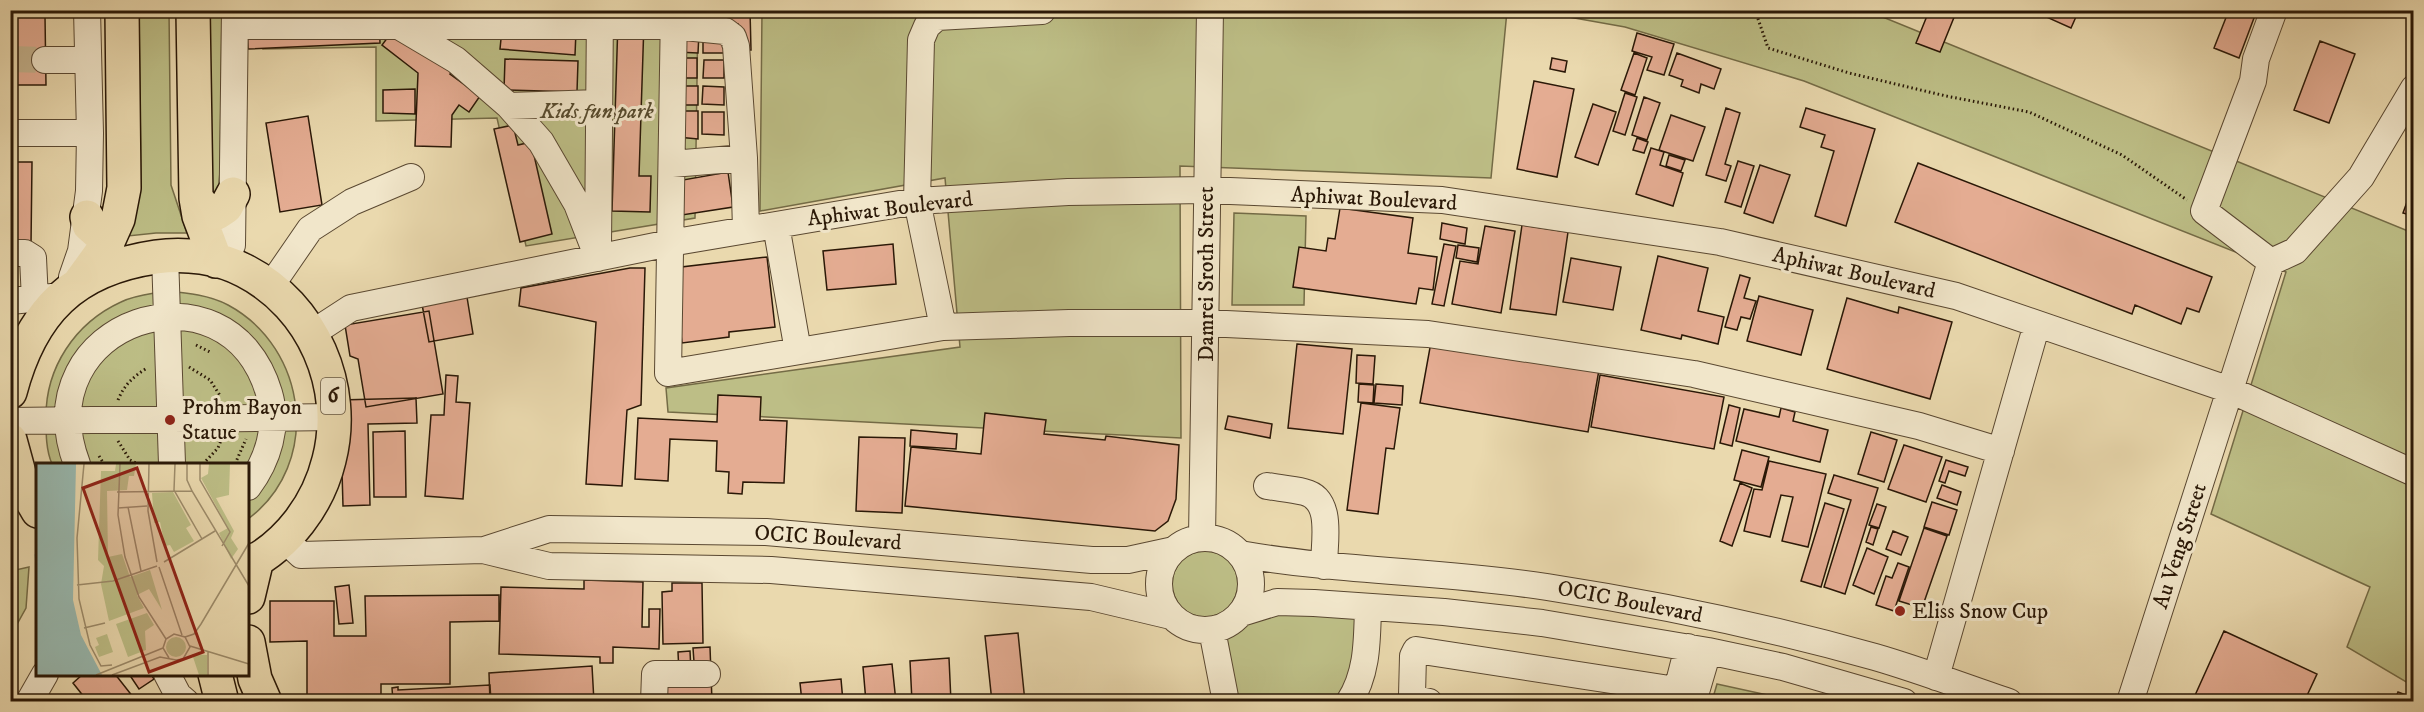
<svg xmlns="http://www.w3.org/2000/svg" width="2424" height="712" viewBox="0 0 2424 712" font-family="'IM FELL DW Pica',serif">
  <rect width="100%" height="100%" fill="#ead9ae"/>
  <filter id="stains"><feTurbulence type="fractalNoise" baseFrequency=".00333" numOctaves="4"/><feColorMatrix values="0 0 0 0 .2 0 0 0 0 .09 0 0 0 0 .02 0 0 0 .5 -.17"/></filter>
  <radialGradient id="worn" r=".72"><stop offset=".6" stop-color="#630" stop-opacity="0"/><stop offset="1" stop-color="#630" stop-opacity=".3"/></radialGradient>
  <path fill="#bdbe86" stroke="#746b46" stroke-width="1.5" d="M139,11H169L171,185L187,233H156L128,236L141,187Z
    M206,11H222L220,172L217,202H213Z
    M263,11H698L695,218L526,246L497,118L376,121V47L263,49Z
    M762,11H1507L1491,178L1180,166L1181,438L668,412L666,388L960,347L945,178L760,211Z
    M1535,11H1868L2413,233V686L2347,647L2370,587L2211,514L2286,272L1804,81L1625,27Z
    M1234,213L1306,216L1304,305H1232Z
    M166,291C187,293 209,295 228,305C308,348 322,464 248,519V464H52C46,450 46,434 46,419C45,368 75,323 121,302C135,295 151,294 166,291Z
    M1172 584a33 33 0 1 1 66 0a33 33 0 1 1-66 0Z
    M29,567L26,608L11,635V571Z
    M1368,607L1349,701H1226L1212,630L1228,625L1241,613Z
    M1717,684L1795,701H1712Z"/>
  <path fill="#e4ac92" stroke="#2a1807" stroke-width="1.5" d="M679,10H750L751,50H738V24L679,25Z
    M1940,10H1957L1940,52L1916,43L1929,11L1938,15Z
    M2031,10H2079L2071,28Z
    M2229,10H2257L2239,58L2214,48Z
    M45,16L46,85H10V17Z
    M379,20L380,43L248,49L247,29Z
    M618,21L644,22L639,176H651L650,212L612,211Z
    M394,29L456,66L450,74L480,96L469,112L459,105L452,115L451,147L415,146L418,73L382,45Z
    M502,29L576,31L575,55L500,49Z
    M677,31L699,33L698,53L676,52Z
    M724,32V53H703V33Z
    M1637,33L1674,44L1664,75L1647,70L1652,57L1632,51Z
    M2320,41L2355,54L2329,123L2294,110Z
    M1634,53L1647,58L1635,95L1621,90Z
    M1677,53L1721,69L1714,89L1701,84L1699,93L1681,86L1683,80L1669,75Z
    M676,58H697V78H676Z
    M1552,58L1567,61L1565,72L1550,69Z
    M505,59L578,61L577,92L504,90Z
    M704,60H724V78H703Z
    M1534,81L1574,89L1557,177L1517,169Z
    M676,86H698V105H677Z
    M703,86L724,87V105L702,104Z
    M415,89V114L383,113V90Z
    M1625,93L1637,97L1625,135L1613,131Z
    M1644,97L1660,103L1647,140L1632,135Z
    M1593,104L1616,112L1598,165L1575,157Z
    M1726,108L1740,113L1725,164L1731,166L1726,181L1706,175Z
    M1806,108L1875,129L1846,226L1815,216L1834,151L1821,147L1825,135L1800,127Z
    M677,111H698V139L677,137Z
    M702,112H724V135L702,134Z
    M1671,115L1705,127L1693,161L1659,150Z
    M308,116L322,205L280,212L266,123Z
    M513,125L518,145L531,142L552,234L520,242L494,129Z
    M1637,138L1648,142L1644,153L1633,150Z
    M1651,148L1664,152L1660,165L1683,173L1673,206L1636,194Z
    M1669,155L1685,160L1681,171L1666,166Z
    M1738,161L1754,166L1741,207L1725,202Z
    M10,162H32L31,245H10Z
    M1918,163L2212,277L2199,312L2187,308L2181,324L2135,305L2132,314L1895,222Z
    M1760,165L1790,175L1773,223L1744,213Z
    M728,172L733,207L682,215L677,181Z
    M2411,191L2414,192V216L2403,213Z
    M1340,208L1413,218L1408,253L1437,257L1433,290L1419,288L1416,304L1293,287L1299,247L1326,251L1328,238L1335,239Z
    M1442,223L1467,228L1465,244L1440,239Z
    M1522,225L1568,232L1556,315L1510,309Z
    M1485,226L1515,231L1501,313L1452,304L1460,261L1478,264Z
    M893,244L896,284L827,290L823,251Z
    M1444,244L1456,246L1444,306L1432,304Z
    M1458,245L1479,248L1477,262L1456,258Z
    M1658,256L1708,268L1698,311L1724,317L1718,344L1682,335L1681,339L1641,330Z
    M767,257L775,327L729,332V337L682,343L673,268Z
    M1571,258L1621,267L1613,310L1563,302Z
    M630,268H645L641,405L627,410L622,486L586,484L596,322L519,306L521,288Z
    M1740,275L1750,278L1744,298L1756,301L1750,319L1741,317L1737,330L1725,327Z
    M466,291L473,334L429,342L421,299Z
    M1759,296L1813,310L1801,355L1747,341Z
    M1847,298L1898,313L1899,307L1952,322L1930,399L1827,369Z
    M429,311L443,394L366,407L358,359L350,356L345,325Z
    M1431,342L1599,370L1588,432L1420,403Z
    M1297,344L1352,349L1343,434L1288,428Z
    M1357,355L1375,356L1373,384L1356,383Z
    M446,375L458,376L456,402L470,403L463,499L425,496L431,415H444Z
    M1600,375L1724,397L1714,449L1591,427Z
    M1359,384L1374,385L1373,403L1358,402Z
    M1376,384L1403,386L1402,405L1374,403Z
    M718,395L761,397L760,420L787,421L784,483L743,482L742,494L728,493L729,472L716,471L717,441L670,439L668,481L635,479L638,418L717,422Z
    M416,398L417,423L368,424L370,505L343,506L340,400Z
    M1361,403L1400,408L1394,449L1386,448L1378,514L1347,510Z
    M1729,405L1740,408L1732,446L1720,443Z
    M1781,408L1795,412L1793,421L1828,430L1820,462L1736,441L1744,409L1779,417Z
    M985,413L1046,420L1044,434L1105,440L1106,436L1179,445L1176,499L1168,521L1155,531L905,506L911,447L981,454Z
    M1228,416L1272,424L1270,438L1225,429Z
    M911,430L957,434L956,449L910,446Z
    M405,431L406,497H374L373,432Z
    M1871,432L1897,440L1884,482L1858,474Z
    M859,437L905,438L902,513L856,511Z
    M1904,445L1942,457L1926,502L1888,489Z
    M1742,450L1769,457L1761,487L1734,480Z
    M1946,460L1968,467L1965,476L1949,471L1945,483L1939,481Z
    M1769,461L1826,474L1808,547L1782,541L1793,497L1781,495L1770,537L1744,531L1754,489L1762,490Z
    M1834,475L1878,488L1845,594L1824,587L1851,500L1828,493Z
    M1740,483L1752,488L1732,546L1720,541Z
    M1942,485L1961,492L1957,505L1937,498Z
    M1932,502L1957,510L1949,535L1924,527Z
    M1825,503L1844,509L1821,587L1801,581Z
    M1877,504L1886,507L1879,528L1869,525Z
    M1871,527L1878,529L1873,545L1866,542Z
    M1924,528L1947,536L1922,608L1899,601Z
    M1893,531L1908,537L1901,555L1886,549Z
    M1867,548L1888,557L1874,594L1853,585Z
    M1898,563L1909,567L1894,611L1876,605L1886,576L1892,578Z
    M584,580L643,582L642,627H649V609H660L659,649L613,647V663H600V657L499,654L501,587L584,589Z
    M672,583H702L703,643L663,644L662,592L672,591Z
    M349,585L353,623L339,624L335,587Z
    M499,595V621L450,622V684H381V702H307V641L270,642V601H334V636H366L365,596Z
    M2224,631L2317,674L2304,702H2192Z
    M1018,633L1025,702H992L985,636Z
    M710,647L712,702H660V678L695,676L693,648Z
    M690,651L691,672L679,673L678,652Z
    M949,658L951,702H912L910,661Z
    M892,664L896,702H866L863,667Z
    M592,666L594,702H490L489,673Z
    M83,674H115L137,702H88L73,683Z
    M129,674H151L154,679L139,689Z
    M841,679L843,702H802L800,683Z
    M490,685L491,702H393L392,688L398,687V690Z
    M2398,692L2414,698V702H2394Z"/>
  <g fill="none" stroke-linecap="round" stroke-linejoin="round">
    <path stroke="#c4b28d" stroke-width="26" stroke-dasharray="26 13" stroke-linecap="butt" d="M10,59L45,60"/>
    <g stroke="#5a4831" stroke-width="28">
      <path id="minor" d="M674,10L668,373L943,327L1069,323H1206L1428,334L1694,374L1919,426L2001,451
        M397,25L456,60L509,106L541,142L577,204L598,258
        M235,26H674L725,31L733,37L736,46L744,158L746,230
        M45,60H88
        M509,106L599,103
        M10,133H90
        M672,164L744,158
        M776,225L798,351
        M598,246L600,10
        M10,253H25L33,258L35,300
        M165,256L172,464
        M2271,262L2295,251L2361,177L2414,88
        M225,263L232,245L235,10
        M72,285V277L81,251L89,191L90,133L87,10
        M270,287L310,229L352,202L411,177
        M10,301L52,297
        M943,327L917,201L921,40L927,26L937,17L1042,11
        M311,334L351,308L670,243L917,201L1068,192L1206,190L1442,200L1720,242L1956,296L2230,390L2414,473
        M10,421L335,417
        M77,464C23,321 228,254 269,393C279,426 268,460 248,487
        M1267,486C1279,488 1292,489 1304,492C1334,499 1324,542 1324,566
        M1202,538L1210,10
        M1159 584a46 46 0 1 1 92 0a46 46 0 1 1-92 0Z
        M284,539L301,555L483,550L549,566L771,570L1091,597L1171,616
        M484,550L549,529L766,532L1092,560H1128L1174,550
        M1240,554C1342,572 1445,571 1547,587C1657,604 1768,627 1875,657C1920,670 1964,687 2009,702
        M1241,613L1277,602L1314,603L1444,612L1542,623L1708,651L1783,667L1904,702
        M1212,630L1226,702
        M167,674L178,695L186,702
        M1936,677L2037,324
        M29,702L45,674
        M654,702L655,674H707
        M1349,702C1368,673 1367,639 1368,607
        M1429,702L1415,699L1412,695L1413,656L1416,650L1676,690
        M1674,702L1688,647
        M1693,702L1708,651
        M2130,702L2271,262L2204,211L2253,81L2256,59L2274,10"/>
    </g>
    <g stroke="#2a1807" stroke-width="36">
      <path id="highway" d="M193,10L196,198L199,216L216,261
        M196,198L205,209L217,213L226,207L233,194
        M87,217L89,225L98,233L109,230L118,219
        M80,282L106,246L118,219L124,188L122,10
        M10,392C31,312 73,269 156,257C185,253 219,257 245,271C313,306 348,387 329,460C318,505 288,544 248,565
        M10,440L22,484L38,511
        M248,597L257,559
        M248,642L255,679L265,702
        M215,674L222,702"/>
    </g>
    <path stroke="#2a1807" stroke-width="3" stroke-dasharray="1.5 3" stroke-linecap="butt" d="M1755,10L1768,48L1849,73L1946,96L2029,112L2122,155L2187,200
      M196,345L212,353
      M189,367L210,380L221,397
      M118,400C124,385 134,376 147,368
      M118,441L130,460L138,464
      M99,456L104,464
      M203,464L218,448L222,438
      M235,464L246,439
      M2028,696L2043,702"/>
    <use href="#minor" stroke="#f1e6ca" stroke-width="26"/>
    <use href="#highway" stroke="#ead9ae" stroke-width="33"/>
  </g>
  <g fill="#8f2418" stroke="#f1e6ca" stroke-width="2">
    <circle cx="170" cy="420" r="6"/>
    <circle cx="1900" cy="611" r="6"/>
  </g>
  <g text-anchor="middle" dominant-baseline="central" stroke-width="6" stroke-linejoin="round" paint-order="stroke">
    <rect fill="#f1e6ca" stroke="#665642" stroke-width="1.5" x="321" y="378" width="24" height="36" rx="4.5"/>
    <g font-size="21" font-weight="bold" fill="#2a1807">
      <text x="333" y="396">6</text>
    </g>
    <g font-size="22" font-style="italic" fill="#564a2d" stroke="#f1e6ca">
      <text x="597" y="111">Kids fun park</text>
    </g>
    <g font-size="22" fill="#2a1807" stroke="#f1e6ca">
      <text transform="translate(1374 199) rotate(3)">Aphiwat Boulevard</text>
      <text transform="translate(890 209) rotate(-7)">Aphiwat Boulevard</text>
      <text transform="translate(1854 273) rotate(13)">Aphiwat Boulevard</text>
      <text transform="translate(1206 274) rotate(-90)">Damrei Sroth Street</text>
      <text transform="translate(828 538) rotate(4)">OCIC Boulevard</text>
      <text transform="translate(2180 546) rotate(-72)">Au Veng Street</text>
      <text transform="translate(1630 602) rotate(11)">OCIC Boulevard</text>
    </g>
    <g font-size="22" fill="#2a1807" stroke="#f1e6ca" text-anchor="start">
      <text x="182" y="407">Prohm Bayon<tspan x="182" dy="25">Statue</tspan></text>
      <text x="1912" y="611">Eliss Snow Cup</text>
    </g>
  </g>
  <g transform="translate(36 463)">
    <rect width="213" height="213" fill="#ead9ae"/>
    <path d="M80,1H100L98,13H93L91,27L71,28L72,94L86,91L94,114L114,107L126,147L113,126L101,132L108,145L73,158L65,121L68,103L62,97L65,8H79ZM173,1H194L193,32L180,35L198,68L195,75L202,86L195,96L183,70L192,65L165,15L172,11ZM137,29L155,62L150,65L158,78L138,89L134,82L129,83L124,59L118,60L116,30ZM111,150L118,162L109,168L110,187L92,194L80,161ZM71,171L77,189L63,194L59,184L63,182L60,175ZM130 184a10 10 0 1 1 20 0a10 10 0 1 1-20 0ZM156,191L171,192V212H163Z" fill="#bdbe86"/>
    <path d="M0,1H40L37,137L45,172L66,212H0Z" fill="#98b9b0"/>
    <path fill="none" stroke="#98b9b0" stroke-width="3" d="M0,91L10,181L20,212"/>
    <path fill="none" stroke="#9d8c6b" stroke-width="1.5" d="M48,1L41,75L43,136L54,182L65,203L76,202M84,1L82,52L89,94L103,134L130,176M113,1L112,48L121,99M139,1L138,27L166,76M151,1V17L156,28L213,123M164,1V17L194,69L186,83M81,29L156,28M92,44L105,108M82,45L111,43M128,99L179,68M123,104L146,172M41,122L77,118L121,103M48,165L69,160M149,174L158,171L165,161L213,80M154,183L213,201M60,212L127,185M76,212L124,194L140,197L147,196L154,184L149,174L138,171L130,176L127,185L133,195M172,212V188"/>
    <path fill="#8f2418" fill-opacity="0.15" stroke="#8f2418" stroke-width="3" d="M101,5L167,189L113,209L47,25Z"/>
    <rect width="213" height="213" fill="none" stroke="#2a1807" stroke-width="3"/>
  </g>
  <rect width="2424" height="712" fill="none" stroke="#ead9ae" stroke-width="36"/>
  <rect x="12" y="12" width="2400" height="688" fill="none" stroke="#2a1807" stroke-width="3"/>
  <rect x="18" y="18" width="2388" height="676" fill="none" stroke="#2a1807" stroke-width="1.5"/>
  <rect width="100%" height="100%" filter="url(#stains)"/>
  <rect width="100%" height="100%" fill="url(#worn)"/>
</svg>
